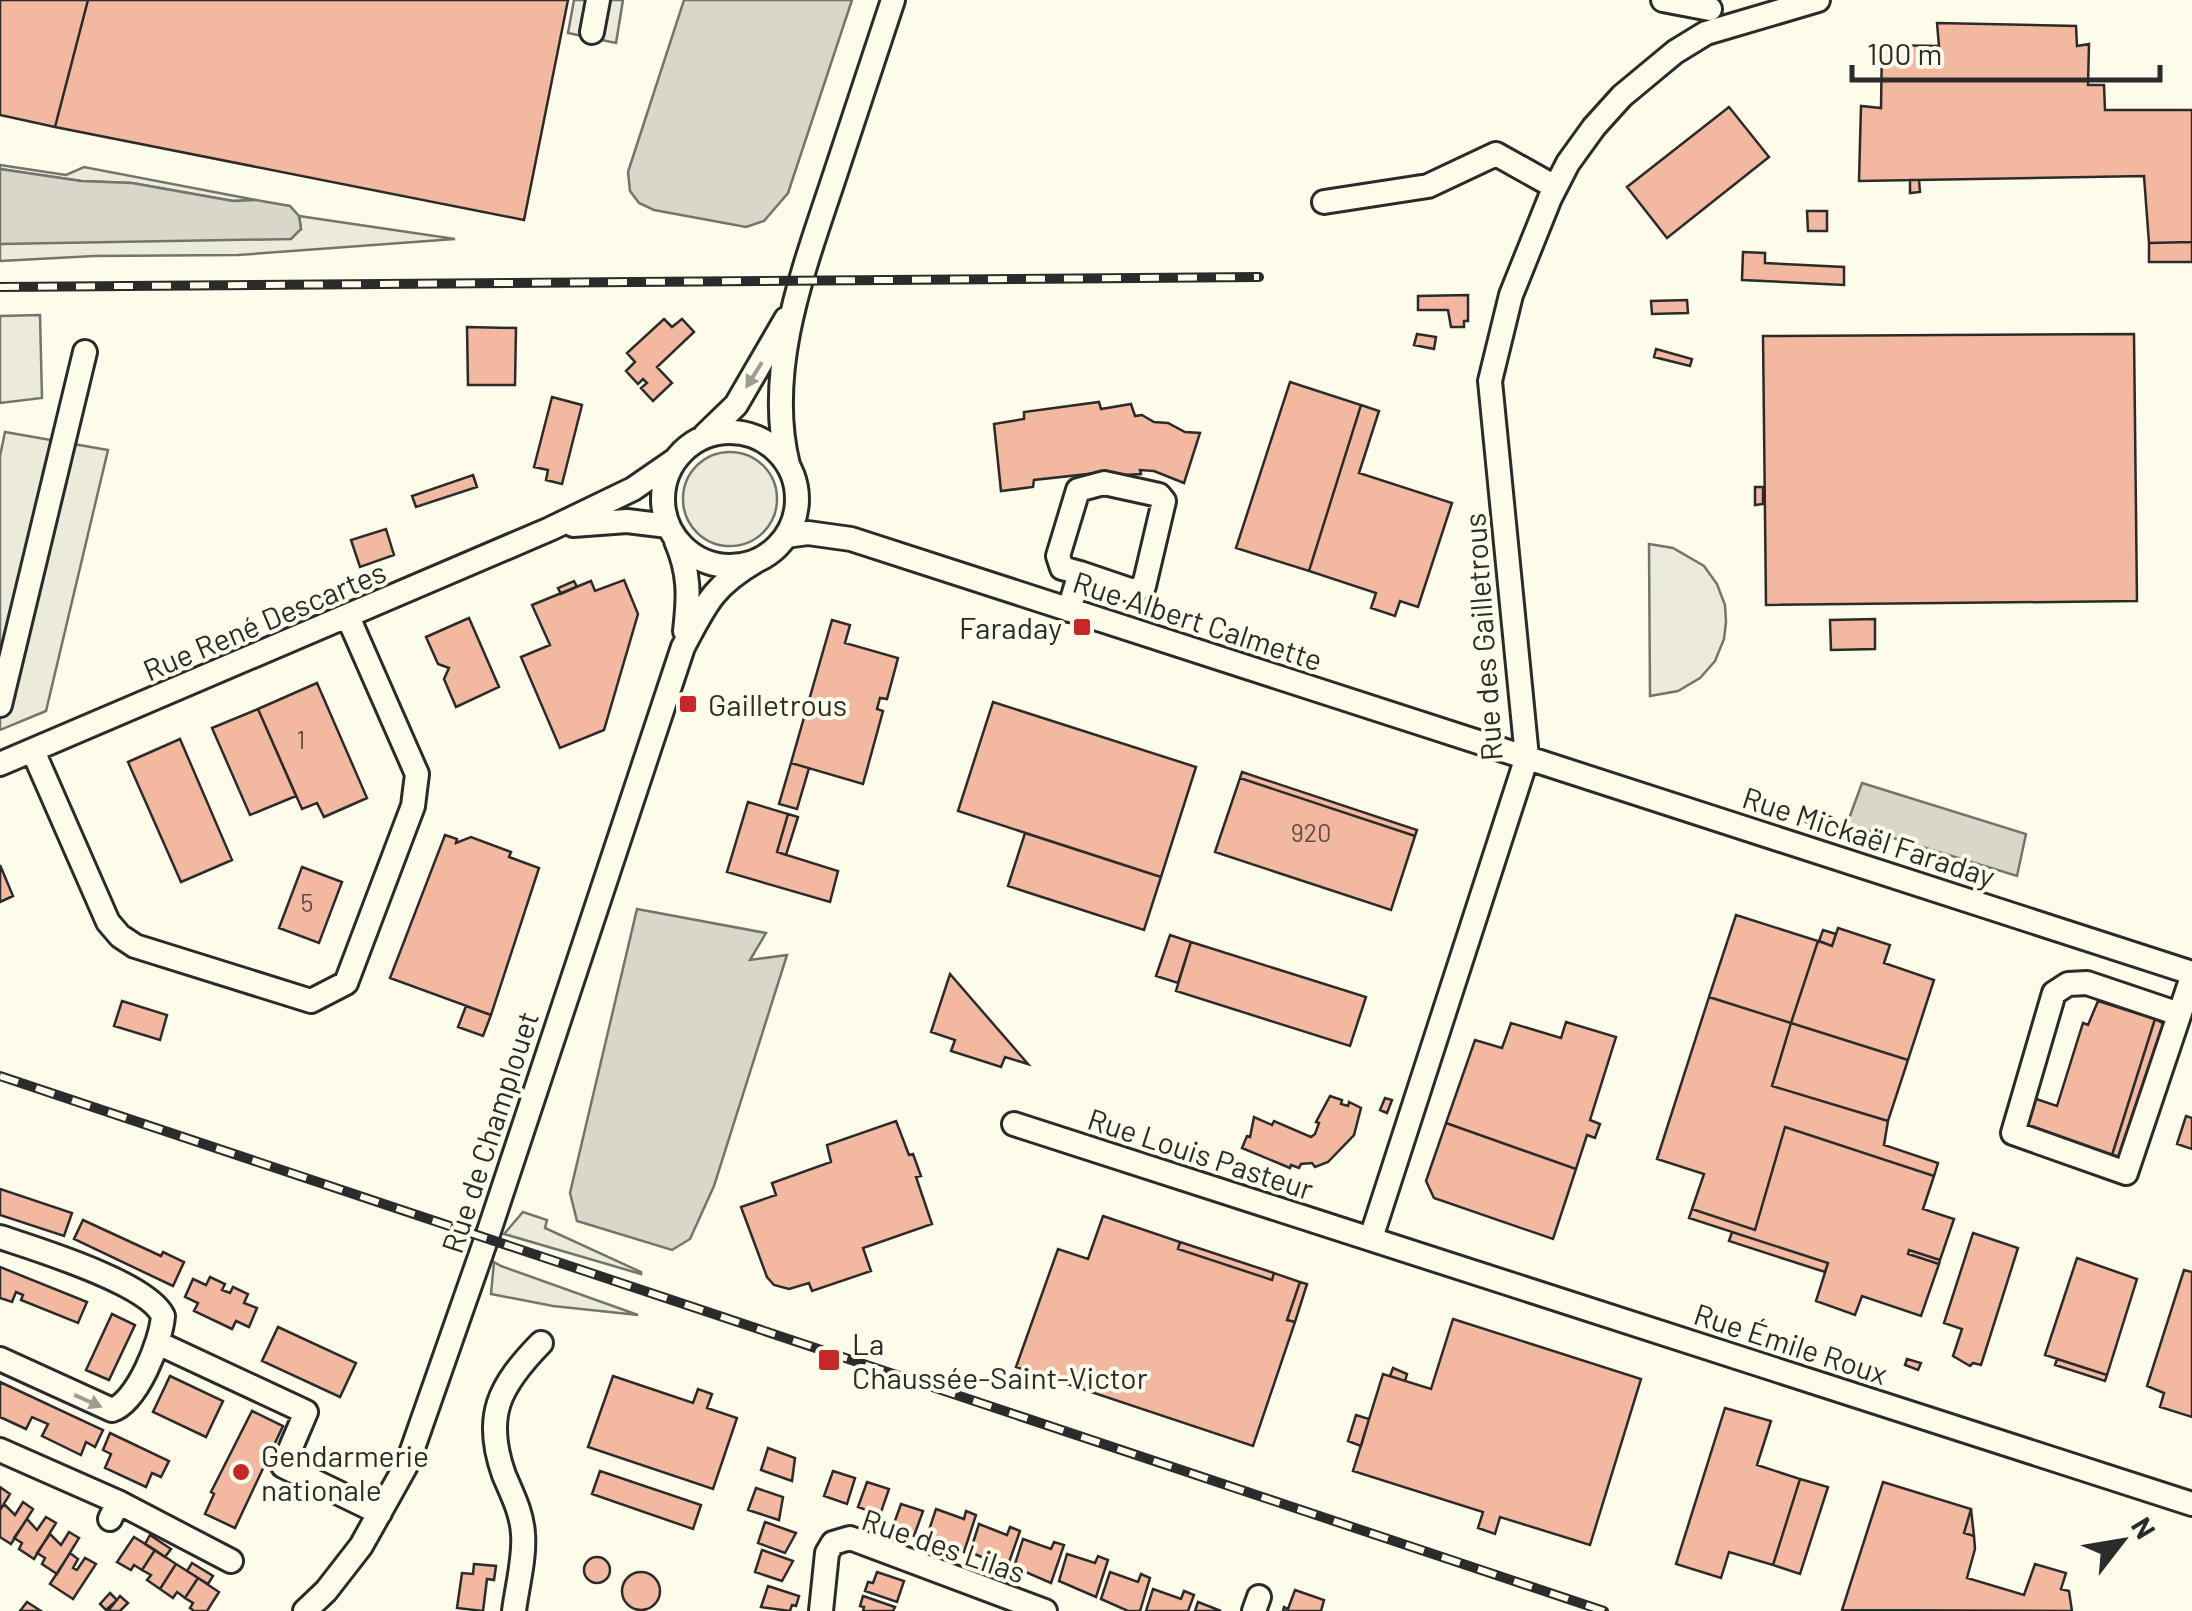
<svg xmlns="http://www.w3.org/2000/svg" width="2192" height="1611" viewBox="0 0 2192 1611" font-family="Barlow,sans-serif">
  <rect width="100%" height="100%" fill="#fdfbea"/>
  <path fill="#ecebdb" stroke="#74746e" stroke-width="2.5" d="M0,165L66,175L84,167L256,200L233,201L132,183L81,181L0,169Z
    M299,216L455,239L238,255L94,256L0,261V244L301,229Z
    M683 499a47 47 0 1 1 94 0a47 47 0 1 1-94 0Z
    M523,1212L547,1220L545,1228L641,1272V1274L504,1234Z
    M494,1262L501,1266L638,1315L553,1306L491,1294Z"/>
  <path fill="#eceadb" stroke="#74746e" stroke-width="2.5" d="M574,0H623L616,43L568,33Z
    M40,315L42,398L0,403V316Z
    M5,432L108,450L46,711L0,730V456Z
    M1649,544L1673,548L1704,566L1717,584L1725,605L1726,622L1724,639L1715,661L1700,678L1678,691L1650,696Z"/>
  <path fill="#d8d7c9" stroke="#74746e" stroke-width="2.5" d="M684,0H852L788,193L764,221L746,227L654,210L639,203L630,191L628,172Z
    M0,169L81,181L132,183L233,201L256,200L290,206L299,216L301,229L291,239L0,244Z
    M1862,783L2026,834L2017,876L1847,824Z
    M637,909L766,933L750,960L787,955L714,1186L690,1239L672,1250L577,1221L570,1193Z"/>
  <path fill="#f2b8a0" stroke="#2b2b2b" stroke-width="2.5" d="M0,0H88L55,127L0,115Z
    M88,0H568L524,220L55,127Z
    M1937,23L2076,26L2077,46L2089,44L2088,85H2104L2105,110H2192V242L2149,243L2144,176L1859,181L1861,106L1881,108L1882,45L1939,46Z
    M1729,107L1769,157L1667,238L1627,187Z
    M1910,180H1919L1920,192L1910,193Z
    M1807,211H1827V231H1808Z
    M2192,242V262H2149V243Z
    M1743,252L1765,253V263L1844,267V285L1742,280Z
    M1468,295V321H1464V327H1451L1448,310H1418V296Z
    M1687,300L1688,313L1652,314L1651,301Z
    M664,319L672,327L682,319L694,332L657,367L672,383L653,401L641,388L647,383L643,379L638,384L626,371L635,362L627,353Z
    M467,327L516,328L515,385H468Z
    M1417,334L1436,337L1434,349L1414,345Z
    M2134,334L2137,601L1766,605L1763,336Z
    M1656,349L1692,359L1690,366L1654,357Z
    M1290,382L1361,405L1309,571L1236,548Z
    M552,397L582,405L562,484L546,480L548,470L534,467Z
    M1099,402L1101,409L1131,404L1135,416L1142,415L1154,422L1168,423L1185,432L1200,433L1184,483L1154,471L1140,470L1141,474L1107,476V472L1034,480L1033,487L1001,491L994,424L1024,419V412Z
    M1361,405L1379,411L1359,473L1452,503L1418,607L1400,601L1395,616L1371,608L1376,593L1309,571Z
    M473,475L477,487L416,507L412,496Z
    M1755,487H1763V504L1755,505Z
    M386,529L394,555L360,567L351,540Z
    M624,580L638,614L604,730L560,748L521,657L550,645L532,605L591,581L595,591Z
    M574,581L577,587L561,594L558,588Z
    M469,618L499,687L456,707L444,679L449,668L438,664L426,637Z
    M1875,619V649L1831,650L1830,620Z
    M832,620L850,625L845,643L898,658L887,699L880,698L877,709L883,711L863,784L791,763Z
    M317,683L367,798L324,817L317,803L302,809L258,709Z
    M993,702L1196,767L1161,877L958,811Z
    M258,709L296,796L250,815L212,728Z
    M180,739L232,860L181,882L128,762Z
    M791,763L809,768L797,809L779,804Z
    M1242,772L1417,830L1415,836L1240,778Z
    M1240,778L1415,836L1391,910L1215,852Z
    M748,802L788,814L777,852L838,871L830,902L727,872Z
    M1810,810L1831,817L1827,829L1806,822Z
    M788,814L798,817L786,855L777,852Z
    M1025,833L1161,877L1144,930L1008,886Z
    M445,835L457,839L456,843L471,837L511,852L509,857L539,868L491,1015L390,978Z
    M0,865L13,896L0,902Z
    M302,867L342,882L319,943L279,928Z
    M1736,915L1818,941L1791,1023L1709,997Z
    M1838,928L1890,945L1884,963L1934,980L1908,1060L1791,1023L1818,941L1832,946Z
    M1823,930L1836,934L1832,946L1819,941Z
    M1170,935L1191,942L1178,983L1156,976Z
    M1191,942L1366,997L1350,1046L1176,991Z
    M950,974L1028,1064L1005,1057L1001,1067L951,1051L955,1040L931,1032Z
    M1709,997L1791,1023L1772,1086L1888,1121L1884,1145L1938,1163L1934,1176L1785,1127L1755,1230L1692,1209L1704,1174L1657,1159Z
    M122,1001L167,1015L160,1040L114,1026Z
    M2098,1001L2155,1019L2112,1155L2020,1127L2030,1097L2057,1106L2083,1023L2088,1025Z
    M466,1006L491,1015L483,1036L458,1027Z
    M2155,1019L2166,1025L2124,1159L2112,1155Z
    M1566,1022L1616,1037L1590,1120L1600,1124L1595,1138L1587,1135L1576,1169L1446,1123L1475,1040L1502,1048L1511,1023L1561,1038Z
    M1791,1023L1908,1060L1888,1121L1772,1086Z
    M1330,1096L1342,1100L1341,1104L1348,1106L1349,1102L1361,1108L1354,1135L1328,1162L1315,1167L1312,1163L1301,1164L1299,1168L1291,1165L1290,1168L1242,1148L1247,1136L1250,1137L1254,1117L1272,1125L1274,1121L1311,1137L1315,1134L1319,1123L1316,1122Z
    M1385,1098L1392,1100L1387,1113L1380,1110Z
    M2186,1116L2192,1118V1149L2177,1144Z
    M896,1121L909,1155L913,1154L921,1176L916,1177L932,1224L863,1248L871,1271L812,1291L809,1283L789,1289L774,1285L767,1277L741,1207L776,1195L772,1183L831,1162L827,1145Z
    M1446,1123L1576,1169L1553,1239L1434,1198L1426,1181Z
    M1785,1127L1934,1176L1923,1209L1954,1219L1940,1260L1909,1250L1908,1254L1939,1264L1921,1316L1862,1296L1855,1315L1816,1301L1828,1263L1689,1218L1692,1209L1755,1230Z
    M0,1189L72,1213L64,1236L0,1215Z
    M1103,1216L1180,1242L1178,1249L1272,1280L1274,1273L1300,1282L1287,1320L1295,1322L1253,1446L1016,1367L1058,1249L1088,1259Z
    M83,1220L161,1256L163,1252L184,1262L173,1286L74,1239Z
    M1732,1232L1828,1263L1825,1272L1729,1241Z
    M1973,1233L2018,1248L1981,1365L1973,1363L1970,1366L1953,1356L1962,1329L1944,1323Z
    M1180,1242L1274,1273L1272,1280L1178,1249Z
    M1909,1250L1940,1260L1939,1264L1908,1254Z
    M2077,1258L2137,1279L2107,1375L2045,1355Z
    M0,1267L87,1302L78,1323L21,1300L23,1295L16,1292L12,1302L0,1298Z
    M2184,1270L2192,1272V1417L2160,1407L2164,1393L2147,1386Z
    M210,1277L225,1284L222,1290L230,1293L233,1287L248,1294L244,1303L257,1308L249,1327L236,1321L232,1329L194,1311L198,1303L185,1297L193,1279L206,1285Z
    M1300,1282L1307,1284L1295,1322L1287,1320Z
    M112,1314L135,1325L109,1380L86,1370Z
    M1453,1319L1641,1379L1590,1545L1500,1517L1495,1534L1478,1528L1483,1512L1353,1471L1383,1374L1431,1389Z
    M278,1327L356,1363L340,1397L262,1361Z
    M1907,1359L1921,1363L1918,1370L1905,1365Z
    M2057,1359L2107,1375L2105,1381L2055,1365Z
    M1393,1368L1407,1374L1405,1381L1390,1376Z
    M170,1376L223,1401L206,1437L153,1412Z
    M613,1376L693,1403L698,1389L712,1394L707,1408L737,1418L713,1489L588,1447Z
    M0,1382L103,1430L95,1447L86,1442L81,1455L42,1436L48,1424L32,1417L26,1429L0,1417Z
    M1725,1408L1771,1421L1757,1465L1800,1479L1773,1565L1729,1552L1721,1578L1676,1564Z
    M252,1411L283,1426L235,1528L205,1514L214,1494L211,1492Z
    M1356,1415L1369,1419L1361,1446L1348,1441Z
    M110,1433L169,1461L161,1477L152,1473L146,1487L105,1468L111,1454L103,1450Z
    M768,1448L795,1458L792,1481L761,1470Z
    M600,1471L701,1505L693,1529L592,1494Z
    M833,1471L855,1478L847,1504L824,1496Z
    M1800,1479L1828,1487L1800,1574L1773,1565Z
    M867,1482L889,1489L880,1515L858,1507Z
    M1883,1482L1971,1509L1964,1533L1974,1536L1975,1549L1967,1578L2024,1595L2035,1564L2066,1573L2061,1589L2069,1591L2072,1611L1842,1610Z
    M0,1487L10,1494L0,1510Z
    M756,1488L783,1497L779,1520L748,1510Z
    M23,1502L33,1509L11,1544L0,1537V1510L4,1504L15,1515Z
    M901,1504L923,1511L914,1536L892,1529Z
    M936,1509L964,1519L966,1511L976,1515L964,1552L927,1536Z
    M1971,1509L1974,1536L1964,1533Z
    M46,1517L56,1523L34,1559L19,1549L22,1543L14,1538L27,1519L37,1530Z
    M765,1522L796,1533L785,1553L758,1543Z
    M979,1524L1007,1535L1010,1527L1020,1531L1007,1568L970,1552Z
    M69,1532L79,1538L57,1574L42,1564L45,1558L37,1553L50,1534L61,1545Z
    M150,1535L171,1549L165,1557L145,1544Z
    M134,1537L155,1550L142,1570L134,1565L131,1570L117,1562Z
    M1023,1539L1051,1549L1054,1542L1064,1545L1051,1583L1014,1567Z
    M155,1550L176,1564L160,1589L147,1580L151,1575L142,1570Z
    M762,1550L793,1561L782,1581L755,1572Z
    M70,1553L78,1559L73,1568L77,1570L85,1558L96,1564L73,1599L50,1584Z
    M1067,1554L1095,1563L1098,1556L1108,1560L1096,1597L1059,1581Z
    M584 1570a13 13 0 1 1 26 0a13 13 0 1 1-26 0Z
    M192,1563L213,1576L208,1584L187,1571Z
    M176,1564L198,1578L185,1598L177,1592L173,1598L160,1589Z
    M474,1564L496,1566L494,1580L487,1579L483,1611L457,1608L462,1573L473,1574Z
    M622 1591a19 19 0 1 1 38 0a19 19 0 1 1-38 0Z
    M877,1572L904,1581L897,1602L865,1591L868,1582L873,1583Z
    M1110,1572L1138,1582L1141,1574L1150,1578L1140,1611H1128L1101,1599Z
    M198,1578L219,1592L207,1611H194L190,1608L193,1603L185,1598Z
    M768,1586L799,1596L796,1606L792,1605L790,1611L761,1607Z
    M1153,1589L1181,1599L1184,1591L1194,1595L1188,1611H1146Z
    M1295,1590L1324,1600L1321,1611H1283L1284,1607L1288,1609Z
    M110,1593L117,1600L106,1610L100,1604Z
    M120,1596L128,1603L120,1611H108Z
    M863,1596L895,1607L893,1611H863L864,1607L860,1606Z
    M27,1602L41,1611H20Z
    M1198,1602L1221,1611H1195Z"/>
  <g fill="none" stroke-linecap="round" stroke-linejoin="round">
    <g stroke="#2b2b2b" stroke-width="28">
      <path id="minor" d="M1663,0L1710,9
        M592,32L598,0
        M1324,202L1428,186L1496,154L1555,187
        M663 499a67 67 0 1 1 134 0a67 67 0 1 1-134 0Z
        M705,435L736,405L786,319
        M788,465C764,368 805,266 835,175C854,116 874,58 893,0
        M573,525L627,521L668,526
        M786,536L808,533L851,539L2192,973
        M676,541C690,573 689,597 685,631
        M1069,610L1080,573L1133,591L1144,586L1164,501L1159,495L1104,483L1078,490L1058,556L1062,568L1080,573
        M0,705L85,352
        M33,751L108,922L120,936L135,946L311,1001L346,983L413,806L417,774L348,617
        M0,764L550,529L633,489L675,460
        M2179,1014L2087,983L2068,984L2054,993L2013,1133L2126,1173L2192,977
        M1014,1124L2192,1504
        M0,1237C36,1249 148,1283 163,1316C161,1342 137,1402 112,1410L0,1359
        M1371,1238L1527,757L1490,381L1511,295L1550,198L1568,163L1594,127L1622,96L1675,52L1706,33L1818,0
        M158,1343L306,1412L283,1466L380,1513
        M0,1450L118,1502L110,1519
        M118,1502L231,1561
        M305,1611L326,1591L361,1546L408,1462L488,1234L683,647C706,604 712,587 756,561
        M514,1611C517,1587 525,1558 523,1534C522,1513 512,1494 504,1475C483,1416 499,1386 541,1343
        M821,1611L827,1553L833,1543L850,1538L1045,1611
        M1254,1611L1259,1597"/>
    </g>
    <use href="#minor" stroke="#fdfbea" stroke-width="22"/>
    <g stroke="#2b2b2b" stroke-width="10">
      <path id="rail" d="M0,287L1259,277
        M0,1076L1604,1611"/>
    </g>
    <use href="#rail" stroke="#fdfbea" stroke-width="6" stroke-dasharray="19" stroke-linecap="butt"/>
  </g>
  <defs><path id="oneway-solid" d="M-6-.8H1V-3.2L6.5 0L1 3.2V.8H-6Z" transform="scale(2.5)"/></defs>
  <g fill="#9e9d94">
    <use href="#oneway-solid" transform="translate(754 375) rotate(122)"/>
    <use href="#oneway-solid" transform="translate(88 1401) rotate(24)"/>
  </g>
  <g fill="#c62828" stroke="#fdfbea" stroke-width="4">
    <rect x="1072" y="617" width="20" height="20" rx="5"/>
    <rect x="678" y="694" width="20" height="20" rx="5"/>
    <rect x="817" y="1348" width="24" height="24" rx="5"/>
    <circle cx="241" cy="1472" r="10"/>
  </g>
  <g text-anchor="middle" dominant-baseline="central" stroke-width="8" stroke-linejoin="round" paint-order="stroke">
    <g font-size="25" fill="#5d4e48">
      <text x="301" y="739">1</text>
      <text x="1311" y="832">920</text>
      <text x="307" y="902">5</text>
    </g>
    <g font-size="30" fill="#2b2b2b" stroke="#fdfbea">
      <text transform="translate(264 620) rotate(-23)">Rue René Descartes</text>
      <text transform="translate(1198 620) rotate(18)">Rue Albert Calmette</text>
      <text transform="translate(1482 637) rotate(-94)">Rue des Gailletrous</text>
      <text transform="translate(1869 836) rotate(18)">Rue Mickaël Faraday</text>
      <text transform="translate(489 1132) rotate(-72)">Rue de Champlouet</text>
      <text transform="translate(1201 1153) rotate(18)">Rue Louis Pasteur</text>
      <text transform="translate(1791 1343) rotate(18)">Rue Émile Roux</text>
      <text transform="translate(944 1545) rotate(19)">Rue des Lilas</text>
    </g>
    <g font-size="30" fill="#2b2b2b" stroke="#fdfbea" text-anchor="start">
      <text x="1062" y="627" text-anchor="end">Faraday</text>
      <text x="708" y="704">Gailletrous</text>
      <text x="852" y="1343">La<tspan x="852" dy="34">Chaussée-Saint-Victor</tspan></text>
      <text x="261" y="1455">Gendarmerie<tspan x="261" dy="34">nationale</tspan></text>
    </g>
  </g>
  <g transform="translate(2122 1541) rotate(59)" stroke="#fdfbea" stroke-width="8" paint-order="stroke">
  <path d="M0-8L18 38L0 25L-18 38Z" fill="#2b2b2b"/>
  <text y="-15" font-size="28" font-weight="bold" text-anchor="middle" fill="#2b2b2b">N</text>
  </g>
  <path d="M1852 65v15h308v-15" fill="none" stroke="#2b2b2b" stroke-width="5"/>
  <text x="1867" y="65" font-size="30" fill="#2b2b2b" stroke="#fdfbea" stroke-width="8" paint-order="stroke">100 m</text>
</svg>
